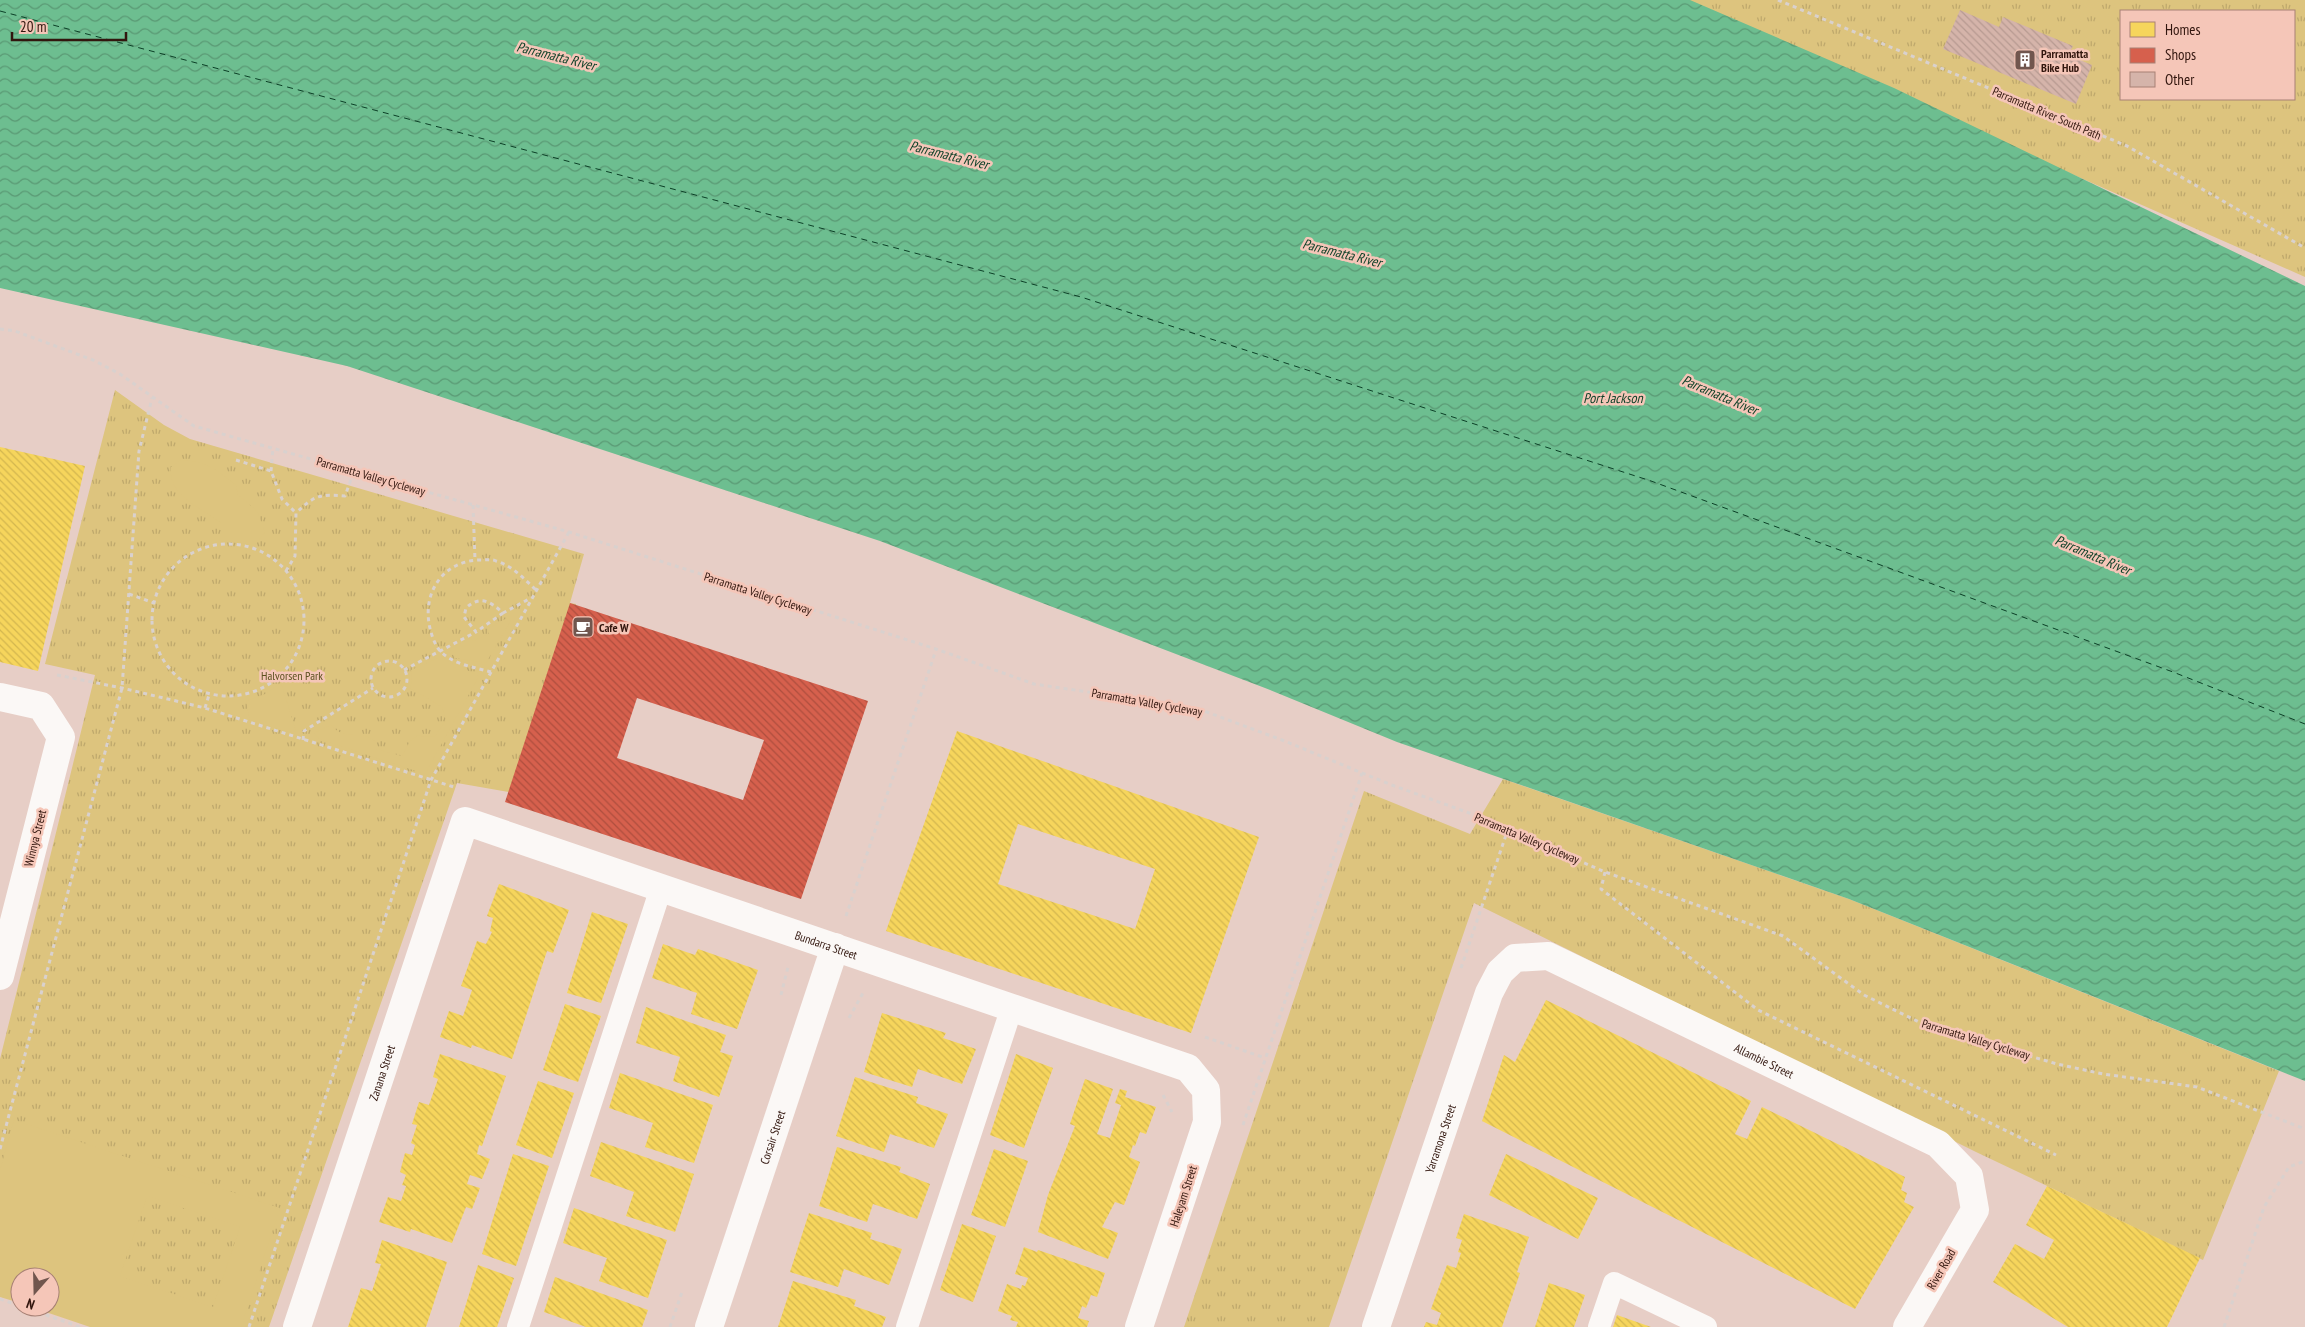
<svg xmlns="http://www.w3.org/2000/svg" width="2305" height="1327" viewBox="0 0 2305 1327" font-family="'PT Sans Narrow',sans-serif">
  <defs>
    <pattern id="grass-tufts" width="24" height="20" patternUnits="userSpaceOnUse" patternTransform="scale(1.25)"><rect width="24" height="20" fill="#ddc47e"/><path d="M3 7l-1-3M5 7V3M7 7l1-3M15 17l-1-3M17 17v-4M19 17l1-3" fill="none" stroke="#bea86c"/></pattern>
    <pattern id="water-waves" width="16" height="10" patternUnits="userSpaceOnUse" patternTransform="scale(1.25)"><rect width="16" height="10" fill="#6dbe90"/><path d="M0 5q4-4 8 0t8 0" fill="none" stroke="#5a9974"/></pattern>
    <pattern id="homes-back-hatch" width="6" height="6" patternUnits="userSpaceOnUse" patternTransform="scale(1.25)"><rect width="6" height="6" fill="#f6d55c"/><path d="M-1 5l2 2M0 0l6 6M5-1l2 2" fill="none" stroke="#d3b64f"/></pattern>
    <pattern id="shops-back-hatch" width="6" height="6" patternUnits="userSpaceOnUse" patternTransform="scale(1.25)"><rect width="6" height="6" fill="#d6604d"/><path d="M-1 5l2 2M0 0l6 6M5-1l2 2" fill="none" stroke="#ae4e3e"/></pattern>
    <pattern id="building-back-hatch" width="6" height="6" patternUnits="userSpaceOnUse" patternTransform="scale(1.25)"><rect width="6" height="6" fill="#d5b4aa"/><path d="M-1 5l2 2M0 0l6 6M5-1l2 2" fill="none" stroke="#b79a91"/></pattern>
  </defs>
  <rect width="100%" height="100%" fill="#e7cec6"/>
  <path fill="url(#grass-tufts)" fill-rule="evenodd" d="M1678,0H2305V277ZM2121,11H2294V99H2121Z
    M115,390L164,425L190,439L584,554L570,603L576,604L515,793L457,783L269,1327H119L50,1277H20L0,1287V1059L95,675L45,664Z
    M1503,779L1849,899L2279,1071L2203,1260L1976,1152L1474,903L1329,1327H1184L1364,791L1470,834Z"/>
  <path fill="#ddc47e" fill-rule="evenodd" d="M181,460C208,461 216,470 236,485L238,495L257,511L265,532L255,545L221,541V523C202,509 167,494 171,467Z
    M507,618L511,620L486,663L455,658L450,649L470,638L473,641L489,634L487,629Z
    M440,657L479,676L425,774L319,739L314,733L331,725C346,743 361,728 376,742V749L402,756L410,741L418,735L425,737L435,736L446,720L442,707L410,688L412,680L411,670Z
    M281,683L296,731L288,732L250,721L246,701L265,694Z
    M14,1120L280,1208L241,1327H90L31,1307H50V1277H20V1303L0,1297V1170ZM147,1196L240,1227L213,1307L120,1276Z"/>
  <path fill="url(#water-waves)" d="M0,0H1690L1894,88L2305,286V1081L1849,899L1397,742L1265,688L880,541L347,366L0,288Z"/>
  <path fill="url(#homes-back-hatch)" fill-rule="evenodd" d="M0,447L85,466L38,671L0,662Z
    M957,731L1259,837L1191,1033L886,931ZM1018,824L1155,869L1135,929L998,884Z
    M499,884L569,910L553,953L547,951L512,1059L472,1045L471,1048L440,1037L449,1011L463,1016L468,1002L472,990L461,986L477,941L486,944L492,932L490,931L493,918L487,916Z
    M592,912L628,924L601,1003L567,993Z
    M663,944L695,955L698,949L758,970L737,1029L691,1014L697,993L652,978Z
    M1546,1000L1751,1101L1735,1134L1747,1139L1762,1107L1905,1177L1901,1190L1907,1193L1904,1202L1914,1207L1855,1309L1482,1121L1504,1055L1515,1062Z
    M565,1004L601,1016L578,1082L543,1070Z
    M646,1007L726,1035L720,1052L733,1056L719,1097L673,1081L680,1057L636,1043Z
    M882,1013L946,1033L943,1038L976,1049L962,1084L918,1069L912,1087L864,1072Z
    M440,1054L506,1076L482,1146L479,1145L477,1154L490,1159L482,1179L470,1175L467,1184L480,1188L472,1209L466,1207L452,1243L411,1229L410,1232L379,1222L388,1197L401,1201L406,1186L402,1185L406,1175L400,1172L405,1153L412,1155L415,1145L411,1143L417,1125L412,1124L419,1102L429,1105L438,1079L433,1077Z
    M1016,1054L1053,1068L1024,1148L990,1135Z
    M620,1073L713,1105L694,1163L645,1147L653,1123L609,1108Z
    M855,1077L918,1097L916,1103L948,1114L934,1148L890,1134L884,1152L836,1136Z
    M1085,1079L1113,1089L1097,1134L1110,1138L1121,1105L1115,1103L1120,1089L1127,1091L1125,1097L1156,1107L1146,1134L1140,1132L1135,1146L1133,1145L1129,1157L1140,1162L1124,1205L1115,1202L1102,1227L1118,1233L1108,1259L1038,1232L1048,1195L1075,1126L1070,1124Z
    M538,1081L574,1093L552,1158L516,1145Z
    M601,1142L694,1174L675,1232L626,1216L634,1192L590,1176Z
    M837,1147L901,1167L899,1172L930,1184L917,1219L873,1204L867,1222L819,1206Z
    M994,1149L1028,1161L1005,1227L971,1215Z
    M513,1154L549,1166L516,1266L482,1254Z
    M1506,1154L1598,1198L1578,1239L1489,1195Z
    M2047,1186L2200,1258L2167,1327H2068L1993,1282L2015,1244L2044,1259L2054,1240L2026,1225Z
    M574,1208L667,1240L648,1298L599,1281L607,1258L563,1243Z
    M809,1213L872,1233L870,1239L902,1249L889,1285L844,1269L838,1287L790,1272Z
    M1464,1214L1529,1237L1517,1272L1520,1273L1502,1327H1424L1426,1322L1437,1325L1441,1313L1431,1309L1447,1265L1456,1268L1461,1253L1458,1252L1462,1240L1456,1238Z
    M962,1224L996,1236L973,1302L940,1290Z
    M382,1240L447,1262L426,1327H348L361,1288L372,1291L381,1264L375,1263Z
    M1024,1247L1037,1252L1038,1250L1105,1273L1097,1297L1091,1295L1086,1308L1082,1306L1078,1318L1089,1321L1087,1327H1016L1018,1322L1010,1320L1012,1316L998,1311L1007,1284L1021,1289L1022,1285L1025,1286L1028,1278L1015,1274Z
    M478,1265L514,1278L497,1327H459Z
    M555,1277L648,1310L642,1327H586L544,1312Z
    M793,1281L856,1300L854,1306L886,1317L882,1327H778Z
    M1549,1283L1585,1295L1574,1327H1535Z
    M1617,1315L1651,1327H1613Z"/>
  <path fill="url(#shops-back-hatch)" fill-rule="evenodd" d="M570,603L868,701L801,899L505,802ZM637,698L764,740L743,800L617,758Z"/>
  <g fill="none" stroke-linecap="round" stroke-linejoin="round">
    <path stroke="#0b3f26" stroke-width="1" stroke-dasharray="6 5" stroke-linecap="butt" d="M0,11L1081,297L1651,481L2173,672L2305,724"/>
  </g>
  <path fill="url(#building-back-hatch)" d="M1960,10L1999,27L2003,17L2073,46L2068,55L2092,65L2076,104L1943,49Z"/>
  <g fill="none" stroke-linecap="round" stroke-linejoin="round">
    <path stroke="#d9d1ce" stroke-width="3" stroke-dasharray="4 4" stroke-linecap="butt" d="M1778,0L2127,146L2305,248
      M0,329L15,331L93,360L120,374L194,426L569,532L936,649L1034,684L1196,708L1282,740L1389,784L1472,814L1605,872L1783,936L1864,995L1927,1026L2057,1064L2103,1074L2197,1087L2305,1129
      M236,460L271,471L282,499L296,513
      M271,471L273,448
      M473,505L475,560
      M152 620a76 76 0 1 1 152 0a76 76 0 1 1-152 0Z
      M286,571L295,556L296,513C315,495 319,494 345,496L354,471
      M129,594L154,603
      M503,613L476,632L464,617L466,608C480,595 490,601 503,613L531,598
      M371 679a18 18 0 1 1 36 0a18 18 0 1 1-36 0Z
      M404,670L476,632
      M491,672C474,667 455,665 441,652C436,647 433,639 431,632C420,595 442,560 481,560C486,560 492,559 496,561C513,566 524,579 536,590
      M57,675L122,688L205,708L457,788
      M205,708L209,695
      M303,740L304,731L373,688
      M1605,872L1601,889L1758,1010L2056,1155
      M846,916L936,650
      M1461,968L1508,829
      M781,995L788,967
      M849,1018L863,993
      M1205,1037L1265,1058
      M1163,1095L1172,1112
      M1243,1125L1362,773
      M0,1149L122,688L139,451L152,398
      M0,1299L20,1306
      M23,1307L80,1327
      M249,1327L431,780L569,532
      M670,1327L682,1292
      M2224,1327L2264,1207L2289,1167L2305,1161"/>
    <path stroke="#fbf8f6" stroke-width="22" d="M518,1327L661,888
      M907,1327L1012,1007
      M1599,1327L1614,1283L1706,1327"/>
    <g stroke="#fbf8f6" stroke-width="28">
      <path d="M0,697L41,706L61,737L0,976"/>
      <path id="s1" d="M297,1327L465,821L1188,1068L1206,1090L1207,1122L1139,1327"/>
      <path id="s2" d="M709,1327L835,947"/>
      <path id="s3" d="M1376,1327L1489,993L1500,972L1515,958L1548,956L1938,1144L1969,1176L1975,1210L1907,1327"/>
    </g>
  </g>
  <defs>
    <g id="building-square" transform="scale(1.125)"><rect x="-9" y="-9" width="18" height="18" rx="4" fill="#71564e" stroke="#f5c6b8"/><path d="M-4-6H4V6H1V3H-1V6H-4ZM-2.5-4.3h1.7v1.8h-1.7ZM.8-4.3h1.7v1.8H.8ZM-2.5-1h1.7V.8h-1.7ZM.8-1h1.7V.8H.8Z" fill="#fff"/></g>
    <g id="cafe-square" transform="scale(1.125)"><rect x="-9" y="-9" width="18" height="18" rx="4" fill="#71564e" stroke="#f5c6b8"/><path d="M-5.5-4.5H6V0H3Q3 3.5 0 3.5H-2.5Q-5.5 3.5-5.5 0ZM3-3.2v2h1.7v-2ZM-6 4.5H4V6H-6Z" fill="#fff"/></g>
  </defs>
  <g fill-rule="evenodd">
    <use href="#building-square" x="2025" y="60"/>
    <use href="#cafe-square" x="583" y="627"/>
  </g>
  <g text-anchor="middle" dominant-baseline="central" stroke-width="5" stroke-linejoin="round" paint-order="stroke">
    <g font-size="12" font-weight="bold" fill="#32160e" stroke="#f5c6b8" text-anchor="start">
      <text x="2041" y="53">Parramatta<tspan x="2041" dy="14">Bike Hub</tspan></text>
      <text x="599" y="627">Cafe W</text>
    </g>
    <g font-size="12" fill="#32160e" stroke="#f5c6b8">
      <text transform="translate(2047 113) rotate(23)">Parramatta River South Path</text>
      <text transform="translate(371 476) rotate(16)">Parramatta Valley Cycleway</text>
      <text transform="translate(758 593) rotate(18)">Parramatta Valley Cycleway</text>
      <text transform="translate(1147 702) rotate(10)">Parramatta Valley Cycleway</text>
      <text transform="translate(35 838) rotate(-76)">Winnya Street</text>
      <text transform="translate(1527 838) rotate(23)">Parramatta Valley Cycleway</text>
      <text stroke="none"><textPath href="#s1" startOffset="915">Bundarra Street</textPath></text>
      <text transform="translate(1976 1039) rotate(17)">Parramatta Valley Cycleway</text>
      <text stroke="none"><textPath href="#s3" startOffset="670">Allambie Street</textPath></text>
      <text stroke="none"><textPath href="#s1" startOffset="268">Zanana Street</textPath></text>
      <text stroke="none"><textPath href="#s2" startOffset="200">Corsair Street</textPath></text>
      <text stroke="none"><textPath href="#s3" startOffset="199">Yarramona Street</textPath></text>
      <text transform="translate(1183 1196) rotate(-72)">Haleyam Street</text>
      <text transform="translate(1941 1269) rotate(-60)">River Road</text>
    </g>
    <g font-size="12" fill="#5c5120" stroke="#f5c6b8">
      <text x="292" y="675">Halvorsen Park</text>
    </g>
    <g font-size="14" font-style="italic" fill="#0b3f26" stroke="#f5c6b8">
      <text transform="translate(556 56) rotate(14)">Parramatta River</text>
      <text transform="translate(949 155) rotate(14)">Parramatta River</text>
      <text transform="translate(1342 253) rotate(14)">Parramatta River</text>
      <text transform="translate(1720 395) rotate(23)">Parramatta River</text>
      <text x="1613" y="398">Port Jackson</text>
      <text transform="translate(2093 555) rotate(23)">Parramatta River</text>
    </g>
  </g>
  <rect x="2120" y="10" width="175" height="90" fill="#f5c6b8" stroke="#a78074"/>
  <rect x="2130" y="22" width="25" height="15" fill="#f6d55c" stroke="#a78074"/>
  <text x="2165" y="35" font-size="15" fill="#32160e">Homes</text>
  <rect x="2130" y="48" width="25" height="15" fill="#d6604d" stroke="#a78074"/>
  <text x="2165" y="60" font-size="15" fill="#32160e">Shops</text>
  <rect x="2130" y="72" width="25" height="15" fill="#d5b4aa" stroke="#a78074"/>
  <text x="2165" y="85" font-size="15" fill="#32160e">Other</text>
  <g transform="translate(35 1292) rotate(200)"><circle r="24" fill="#f5c6b8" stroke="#a78074"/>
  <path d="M0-4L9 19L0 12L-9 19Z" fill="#71564e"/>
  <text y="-8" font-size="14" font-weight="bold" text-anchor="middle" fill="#32160e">N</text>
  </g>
  <path d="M12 32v8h114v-8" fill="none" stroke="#32160e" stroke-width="2.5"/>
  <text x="20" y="32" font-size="15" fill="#32160e" stroke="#f5c6b8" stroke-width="4" paint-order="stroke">20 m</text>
</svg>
